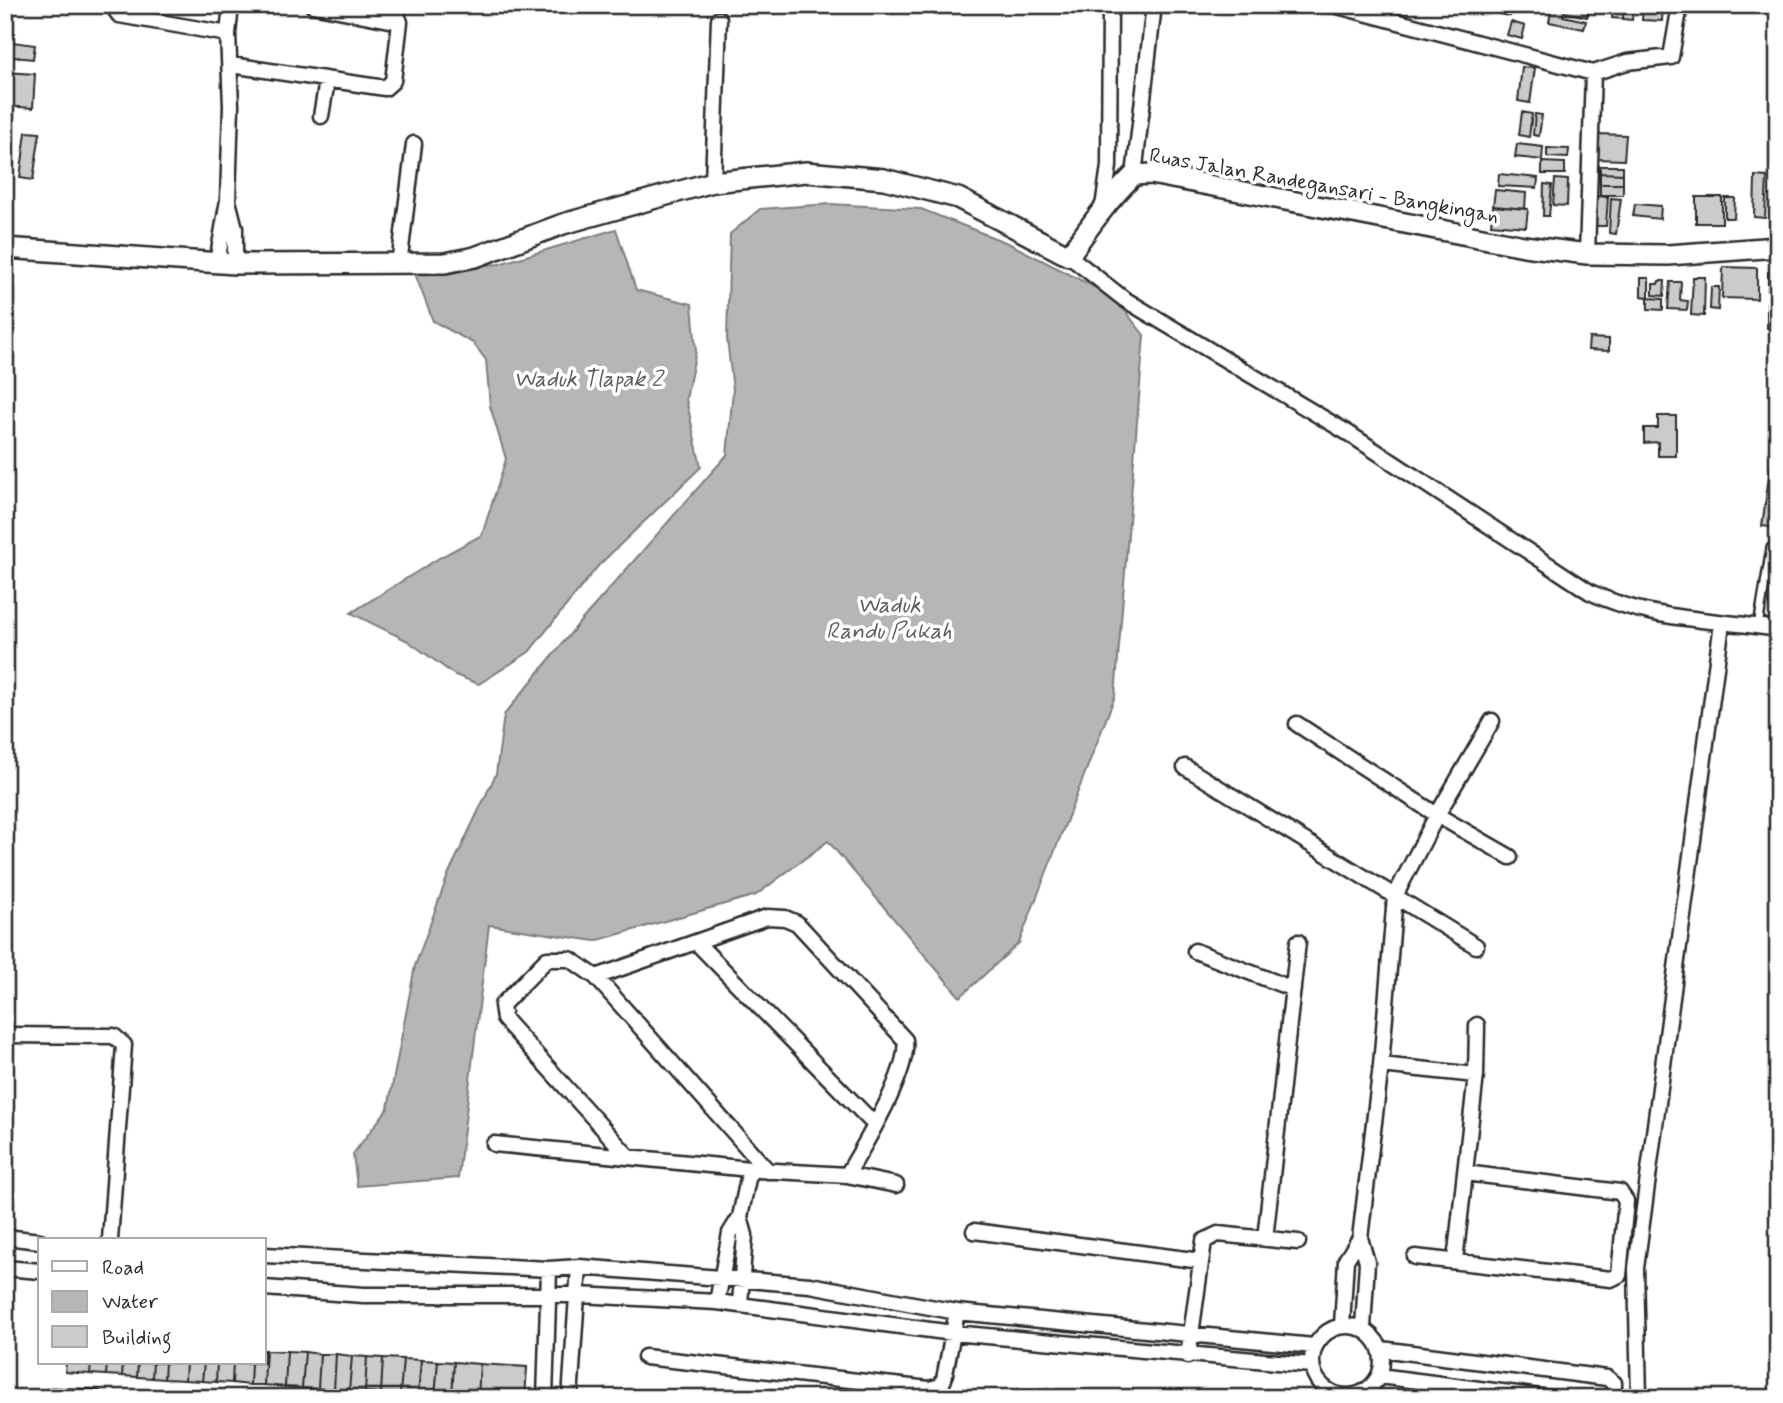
<svg xmlns="http://www.w3.org/2000/svg" width="1783" height="1403" viewBox="0 0 1783 1403" font-family="Mynerve,sans-serif">
  <rect width="100%" height="100%" fill="#fff"/>
  <filter id="ink" filterUnits="userSpaceOnUse"><feTurbulence type="fractalNoise" baseFrequency=".0143" numOctaves="2"/><feDisplacementMap in="SourceGraphic" scale="14" xChannelSelector="R" yChannelSelector="G"/><feConvolveMatrix kernelMatrix="1 2 1 2 8 2 1 2 1" color-interpolation-filters="sRGB"/></filter>
  <g filter="url(#ink)">
    <path fill="#b6b6b6" stroke="#7e7e7e" stroke-width="2" d="M830,204L921,209L1010,244L1114,297L1144,335L1115,696L1019,943L960,997L828,841L756,895L595,941L489,925L458,1178L357,1186L353,1154L388,1108L415,966L448,875L496,774L504,715L580,622L727,455L733,390L727,339L730,234L760,209Z
      M616,229L636,290L692,304L696,351L686,399L701,467L598,566L529,652L479,684L455,675L408,641L351,613L439,558L482,535L506,459L490,406L486,360L473,343L433,321L414,271L499,264Z"/>
    <path fill="#cbcbcb" stroke="#2b2b2b" stroke-width="2" d="M1501,5H1512L1510,16L1499,14Z
      M1533,5H1545L1544,11L1532,8Z
      M1552,5L1589,9L1587,17L1564,12L1563,16L1586,21L1584,29L1549,22Z
      M1613,5H1624L1623,19L1612,18Z
      M1624,5H1634L1632,20L1623,19Z
      M1643,5L1663,6L1662,21L1642,20Z
      M1511,22L1525,26L1522,39L1507,35Z
      M5,41L35,45L33,59L5,56Z
      M1522,67L1535,68L1530,103L1518,101Z
      M5,72L35,74L33,108L5,106Z
      M1522,112L1532,114L1529,137L1519,135Z
      M1535,114L1542,115L1539,136L1533,135Z
      M26,132L40,133L33,180L20,178Z
      M1598,134L1626,135L1624,160L1596,159Z
      M1517,144L1543,147L1542,160L1515,157Z
      M1547,148L1569,149L1568,158L1547,157Z
      M1542,162L1565,163V174H1542Z
      M1600,166H1623V174L1600,173Z
      M1600,173L1623,174V184H1600Z
      M1499,174L1538,178L1537,188L1498,186Z
      M1755,176L1767,177L1765,218L1754,217Z
      M1555,179L1568,180L1567,206L1553,205Z
      M1544,184L1552,185L1549,216H1543Z
      M1600,184H1623V195H1600Z
      M1495,190L1526,193L1525,209L1493,206Z
      M1597,196L1608,197L1606,226H1594Z
      M1696,197H1722V223H1696Z
      M1611,198L1621,199L1616,234L1609,233Z
      M1725,198H1735L1734,218H1725Z
      M1635,204L1661,206L1660,219L1633,216Z
      M1493,206L1528,209L1526,227L1491,224Z
      M1723,267L1757,268V299L1722,298Z
      M1768,272H1778V298H1768Z
      M1693,277H1705L1704,316L1691,315Z
      M1641,278H1649V297L1641,296Z
      M1659,281H1665L1664,296L1653,295V284H1658Z
      M1670,282H1681L1680,300L1688,301L1687,310L1668,309Z
      M1711,287H1719L1718,310L1710,309Z
      M1648,298L1663,299V310L1648,309Z
      M1778,302V328H1767V303Z
      M1589,338L1609,339V351L1588,350Z
      M1658,416H1676V456H1658V442L1644,443V428H1658Z
      M1775,434H1778V528L1762,526Z
      M264,1350H266L264,1385H250L251,1363H264Z
      M266,1350L287,1351L285,1387L264,1385Z
      M287,1351L305,1352L302,1388L285,1387Z
      M305,1352L320,1354L318,1389L302,1388Z
      M320,1354H336L334,1390L318,1389Z
      M336,1354L352,1356L349,1391L334,1390Z
      M352,1356L367,1357L365,1392L349,1391Z
      M367,1357L383,1358L381,1393L365,1392Z
      M383,1358L403,1359L400,1394L381,1393Z
      M403,1359L421,1360L418,1396L400,1394Z
      M421,1360L438,1361L435,1397L418,1396Z
      M438,1361L454,1362L452,1398L435,1397Z
      M454,1362L480,1364L478,1398H452Z
      M66,1363H91L90,1374L65,1372Z
      M91,1363H107L106,1375L90,1374Z
      M107,1363H123L122,1376L106,1375Z
      M123,1363H138L137,1377L122,1376Z
      M138,1363H153L152,1378L137,1377Z
      M153,1363H165L164,1379L152,1378Z
      M165,1363H186L185,1380L164,1379Z
      M186,1363H204L202,1381L185,1380Z
      M204,1363H217L216,1382L202,1381Z
      M217,1363H233L232,1383L216,1382Z
      M233,1363H251L250,1385L232,1383Z
      M480,1364L527,1367L525,1398H478Z"/>
    <g fill="none" stroke-linecap="round" stroke-linejoin="round">
      <g stroke="#2b2b2b" stroke-width="12">
        <path id="lane" d="M1758,626L1771,548"/>
      </g>
      <g stroke="#2b2b2b" stroke-width="19">
        <path id="street" d="M112,5L119,15L228,34
          M312,5L400,22
          M1334,5L1593,73L1627,62L1671,57L1680,5
          M231,65L385,88L393,81L400,22L393,5
          M321,116L327,81
          M1134,175L1154,5
          M713,182L719,19
          M228,201L235,228V264
          M1103,207L1109,166L1110,5
          M1587,254L1593,73
          M1069,256L1124,299L1348,433L1590,592C1649,621 1713,619 1778,629
          M217,262L228,200L231,106L228,34L231,5
          M399,265L414,144
          M1297,724L1437,815L1510,857
          M1185,767L1476,946
          M5,908V931
          M696,942L875,1125
          M1195,951L1293,989
          M596,977L767,917L785,918L797,923L905,1040C910,1071 864,1145 847,1175
          M5,1035L114,1036L124,1045L110,1240
          M1381,1065L1476,1075
          M494,1144L750,1169L740,1217L730,1233L717,1302
          M626,1154L504,1019L502,1005L547,959H570L596,977L768,1171
          M758,1170L847,1175L896,1185
          M740,1217L745,1235L740,1304
          M974,1231L1201,1261
          M5,1237L40,1241
          M1265,1239L1298,942
          M264,1255L549,1269L579,1267L810,1285L957,1312L1314,1346
          M1415,1257L1611,1279L1619,1275L1626,1201L1620,1192L1465,1173
          M1455,1261L1476,1075L1477,1025
          M5,1268L40,1271
          M264,1288L364,1295H579L717,1302L953,1333L1311,1365
          M1342,1325L1346,1260L1360,1238
          M1312 1361a35 35 0 1 1 70 0a35 35 0 1 1-70 0Z
          M1363,1328L1367,1262L1360,1238L1381,1065L1395,896L1437,815L1492,721
          M1381,1349L1607,1378L1614,1383V1398
          M1188,1356L1204,1241L1218,1234L1298,1242
          M645,1357L929,1389L941,1386L944,1379L957,1312
          M1379,1376L1549,1398
          M52,1396L95,1398
          M545,1398L549,1269
          M570,1398L579,1267
          M1639,1398L1636,1268L1722,623"/>
      </g>
      <g stroke="#2b2b2b" stroke-width="24">
        <path id="secondary" d="M5,248L235,264L445,263L475,257L563,224L713,182L806,172L884,179L958,198L1069,256C1089,227 1109,199 1134,175L1151,174L1524,246L1587,254L1668,255L1778,247"/>
      </g>
      <use href="#lane" stroke="#fff" stroke-width="7"/>
      <use href="#street" stroke="#fff" stroke-width="14"/>
      <use href="#secondary" stroke="#fff" stroke-width="19"/>
    </g>
  </g>
  <g text-anchor="middle" dominant-baseline="central" stroke-width="7" stroke-linejoin="round" paint-order="stroke">
    <g font-size="21" fill="#2b2b2b" stroke="#fff">
      <text transform="translate(1324 186) rotate(10)">Ruas Jalan Randegansari - Bangkingan</text>
    </g>
    <g font-size="23" font-style="italic" fill="#5c5c5c" stroke="#fff">
      <text x="588" y="380">Waduk Tlapak 2</text>
      <text x="889" y="606">Waduk<tspan x="889" dy="26">Randu Pukah</tspan></text>
    </g>
  </g>
  <rect width="1783" height="1403" fill="none" stroke="#fff" stroke-width="28"/>
  <rect x="14" y="14" width="1755" height="1375" fill="none" stroke="#2b2b2b" stroke-width="2.5" filter="url(#ink)"/>
  <rect x="38" y="1238" width="228" height="126" fill="#ffffff" stroke="#aaaaaa" stroke-width="2"/>
  <rect x="52" y="1261" width="35" height="10" fill="#ffffff" stroke="#aaaaaa" stroke-width="2"/>
  <text x="102" y="1274" font-size="21" fill="#2b2b2b">Road</text>
  <rect x="52" y="1291" width="35" height="21" fill="#b6b6b6" stroke="#aaaaaa" stroke-width="2"/>
  <text x="102" y="1308" font-size="21" fill="#2b2b2b">Water</text>
  <rect x="52" y="1326" width="35" height="21" fill="#cbcbcb" stroke="#aaaaaa" stroke-width="2"/>
  <text x="102" y="1344" font-size="21" fill="#2b2b2b">Building</text>
</svg>
